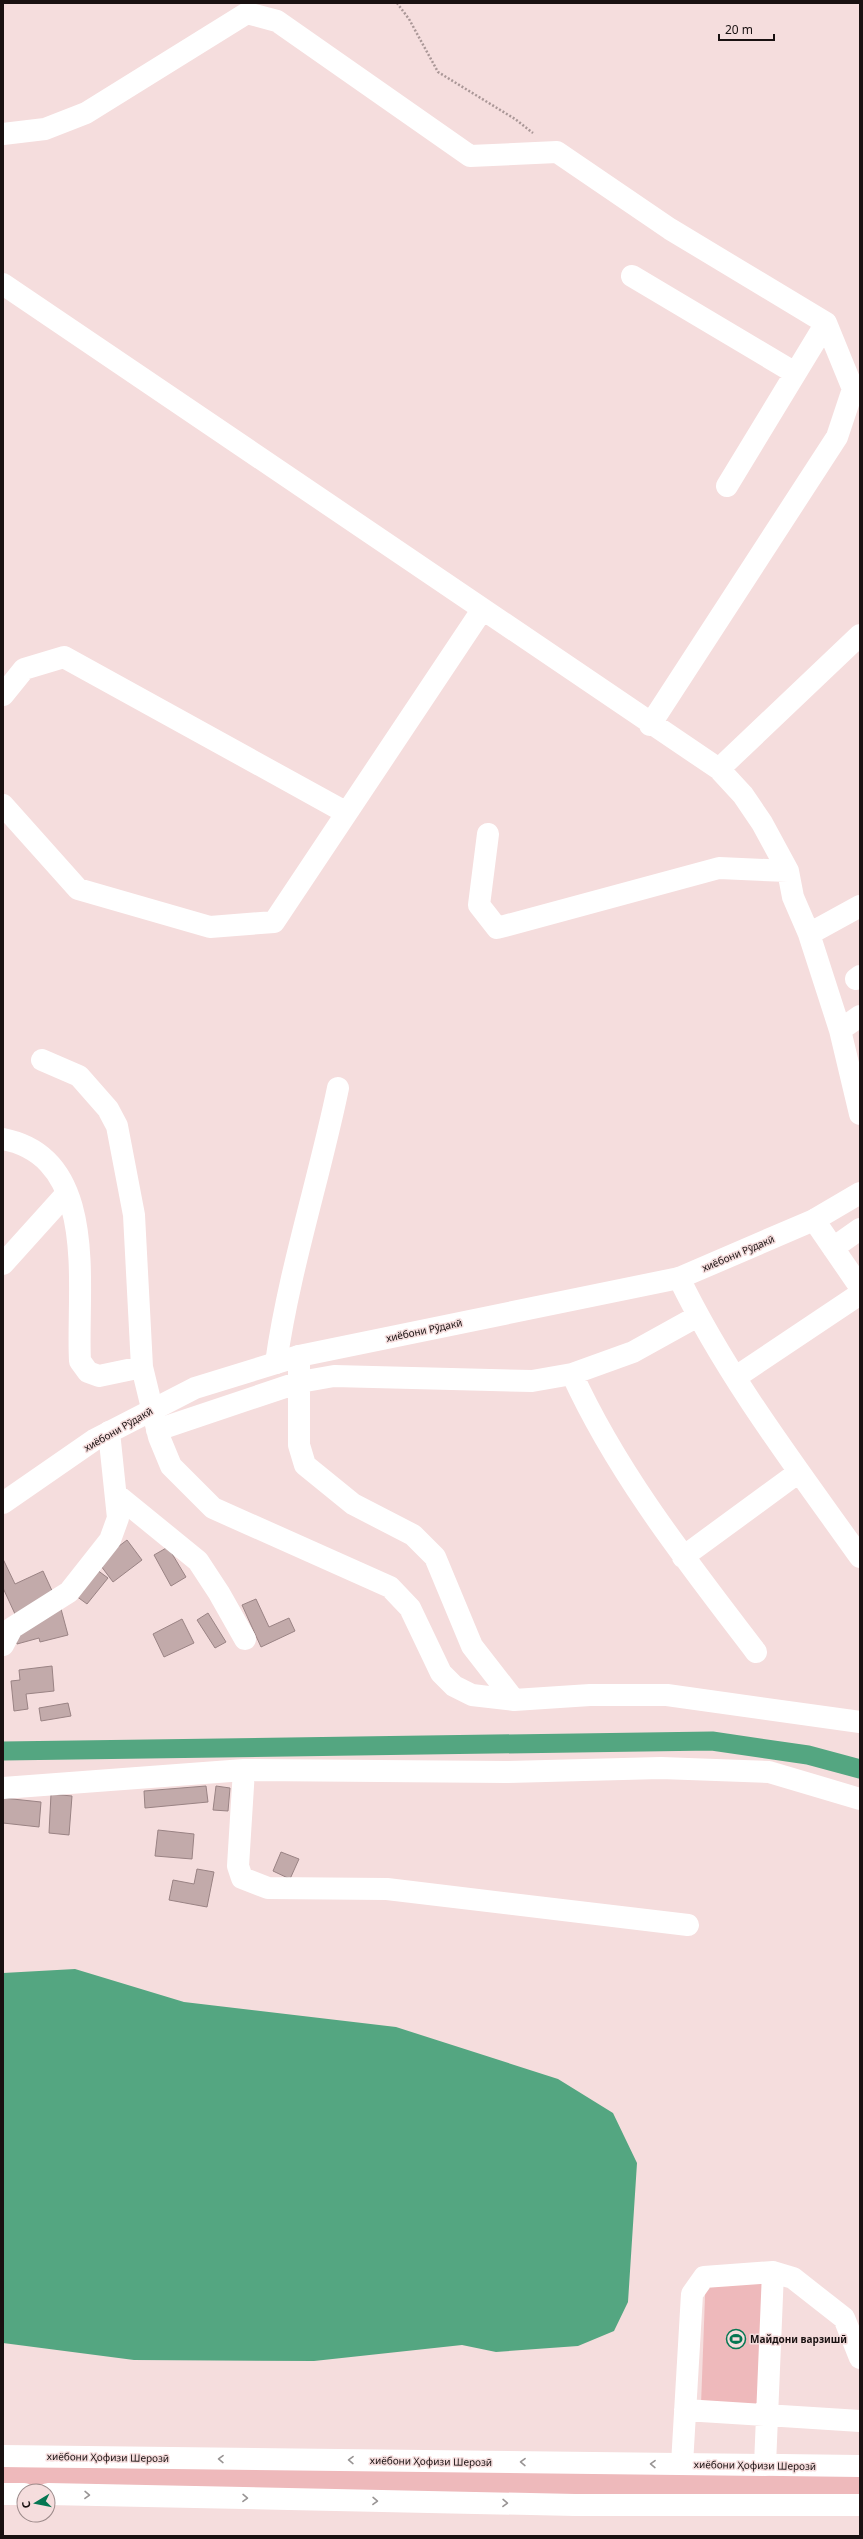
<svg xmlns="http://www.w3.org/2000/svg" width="863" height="2539" viewBox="0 0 863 2539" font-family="'Noto Sans',sans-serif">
  <rect width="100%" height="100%" fill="#f5dddd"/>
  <path fill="#eeb9bb" d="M706,2270L771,2272L766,2407L701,2405Z
    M3,2467L860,2474V2507L48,2491H24L3,2495Z"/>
  <path fill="#54a681" d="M75,1969L184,2002L396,2027L558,2079L613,2113L637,2163L628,2302L614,2331L578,2346L496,2352L462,2345L314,2361L134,2360L3,2343V1973Z"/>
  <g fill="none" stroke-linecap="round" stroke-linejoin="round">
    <path stroke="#54a681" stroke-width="19" d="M3,1751L712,1741L808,1755L860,1769"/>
  </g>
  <path fill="#c2aaaa" stroke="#9a8384" d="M127,1540L142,1560L113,1582L98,1562Z
    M168,1547L186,1577L171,1586L154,1555Z
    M3,1559L15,1584L43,1571L54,1595L15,1614L3,1588Z
    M93,1567L108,1578L87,1604L72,1593Z
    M256,1599L269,1627L289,1618L295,1631L261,1647L242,1605Z
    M61,1609L68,1635L40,1642L39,1638L17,1644L14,1632Z
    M208,1613L226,1642L215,1648L197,1620Z
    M182,1619L194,1643L164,1657L153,1634Z
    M52,1666L54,1691L26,1694L28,1709L14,1711L11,1681L20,1680L19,1670Z
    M68,1703L71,1716L41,1721L39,1708Z
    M206,1786L208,1802L145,1808L144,1791Z
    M216,1786L230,1788L228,1811L213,1810Z
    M51,1794L72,1796L69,1835L49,1833Z
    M3,1798L41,1802L39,1827L3,1823Z
    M158,1830L194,1834L192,1859L155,1856Z
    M281,1852L299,1859L290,1879L273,1871Z
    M197,1869L214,1872L207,1907L169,1900L173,1880L194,1884Z"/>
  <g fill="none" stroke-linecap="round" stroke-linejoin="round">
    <path stroke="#aa9797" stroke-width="2.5" stroke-dasharray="2 2" stroke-linecap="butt" d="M397,3L409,19L438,72L515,119L533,133"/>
    <path stroke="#fff" stroke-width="22" d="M3,134L45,129L86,113L247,13L277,21L470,156L557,152L670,229L826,323L853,389L837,437L650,725
      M632,276L795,373
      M3,284L719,769L743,795L762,823L788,871L793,897L809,934L840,1030L860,1114
      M727,486L826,323
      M3,695L24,669L64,657L345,812
      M719,769L860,635
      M3,805L78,889L210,927L274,922L482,610
      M488,834L479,905L497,928L719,868L788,871
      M809,934L860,906
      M856,979L860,976
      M840,1030L860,1016
      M42,1060L79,1076L108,1109L117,1126L134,1215L142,1367L159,1437L171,1466L213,1508L390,1587L410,1608L441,1673L454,1686L472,1695L514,1700
      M3,1139C101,1158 76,1290 80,1361L88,1372L99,1376L142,1367
      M814,1220L860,1287
      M833,1248L860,1229
      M3,1264L67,1193
      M679,1278C727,1377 796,1467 860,1557
      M299,1356V1445L305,1465L353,1504L413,1535L435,1557L472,1646L514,1700L590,1695H667L860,1722
      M276,1363C289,1270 319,1180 338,1088
      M572,1374C618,1475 689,1564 756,1652
      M736,1377L860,1294
      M157,1430L300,1382L334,1376L532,1381L572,1374L633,1352L698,1316
      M117,1495L198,1561L219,1593L245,1639
      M683,1557L799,1472
      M3,1645L12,1628L69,1592L110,1540L118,1518L109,1432
      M244,1770L238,1866L242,1878L268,1888L387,1889L688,1925
      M3,1788L244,1770L506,1772L661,1768L769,1772L860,1799
      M685,2410L860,2421
      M682,2464L692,2294L704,2277L773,2272L793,2278L844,2318L860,2358
      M765,2465L773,2272"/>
    <path stroke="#fff" stroke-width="22" d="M3,2456L860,2466
      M3,2494H24
      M48,2494L575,2505H860"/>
    <path stroke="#fff" stroke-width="22" d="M3,1503L94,1440L195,1388L299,1356L679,1278L814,1220L860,1193"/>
  </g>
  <defs><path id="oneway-chevron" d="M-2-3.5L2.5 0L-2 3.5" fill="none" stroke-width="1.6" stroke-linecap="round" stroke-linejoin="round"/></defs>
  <g stroke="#989494">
    <use href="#oneway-chevron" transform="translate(221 2459) rotate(-179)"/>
    <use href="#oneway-chevron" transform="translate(351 2460) rotate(-179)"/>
    <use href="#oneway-chevron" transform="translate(523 2462) rotate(-179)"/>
    <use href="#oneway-chevron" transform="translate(653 2464) rotate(-179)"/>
    <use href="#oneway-chevron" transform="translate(87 2495) rotate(1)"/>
    <use href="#oneway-chevron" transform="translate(245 2498) rotate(1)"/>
    <use href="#oneway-chevron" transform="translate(375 2501) rotate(1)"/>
    <use href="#oneway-chevron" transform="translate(505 2503) rotate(1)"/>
  </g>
  <defs>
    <g id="stadium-ring" transform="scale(1)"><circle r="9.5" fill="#f5dddd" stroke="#057752" stroke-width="1.5"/><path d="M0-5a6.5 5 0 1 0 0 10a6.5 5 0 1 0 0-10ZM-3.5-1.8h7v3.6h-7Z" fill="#057752"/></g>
  </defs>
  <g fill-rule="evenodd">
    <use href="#stadium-ring" x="736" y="2339"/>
  </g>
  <g text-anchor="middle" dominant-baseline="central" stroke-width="3" stroke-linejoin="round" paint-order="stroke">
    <g font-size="10" fill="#191111" stroke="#f5dddd">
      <text transform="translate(738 1253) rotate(-23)">хиёбони Рӯдакӣ</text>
      <text transform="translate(424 1330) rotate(-12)">хиёбони Рӯдакӣ</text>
      <text transform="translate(118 1429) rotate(-30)">хиёбони Рӯдакӣ</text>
      <text transform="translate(108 2457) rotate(1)">хиёбони Ҳофизи Шерозӣ</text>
      <text transform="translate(431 2461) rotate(1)">хиёбони Ҳофизи Шерозӣ</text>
      <text transform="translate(755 2465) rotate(1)">хиёбони Ҳофизи Шерозӣ</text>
    </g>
    <g font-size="10" font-weight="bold" fill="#191111" stroke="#f5dddd" text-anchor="start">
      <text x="750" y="2339">Майдони варзишӣ</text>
    </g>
  </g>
  <rect width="863" height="2539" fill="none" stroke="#191111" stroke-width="8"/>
  <g transform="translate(36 2503) rotate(260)"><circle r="19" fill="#f5dddd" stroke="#9d8b8b"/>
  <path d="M0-3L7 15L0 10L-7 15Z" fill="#057752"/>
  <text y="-6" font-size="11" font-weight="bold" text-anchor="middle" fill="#191111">С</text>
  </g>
  <path d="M719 34v6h55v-6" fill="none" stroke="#191111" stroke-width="2"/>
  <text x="725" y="34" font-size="12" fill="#191111" stroke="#f5dddd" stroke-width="3" paint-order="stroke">20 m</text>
</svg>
